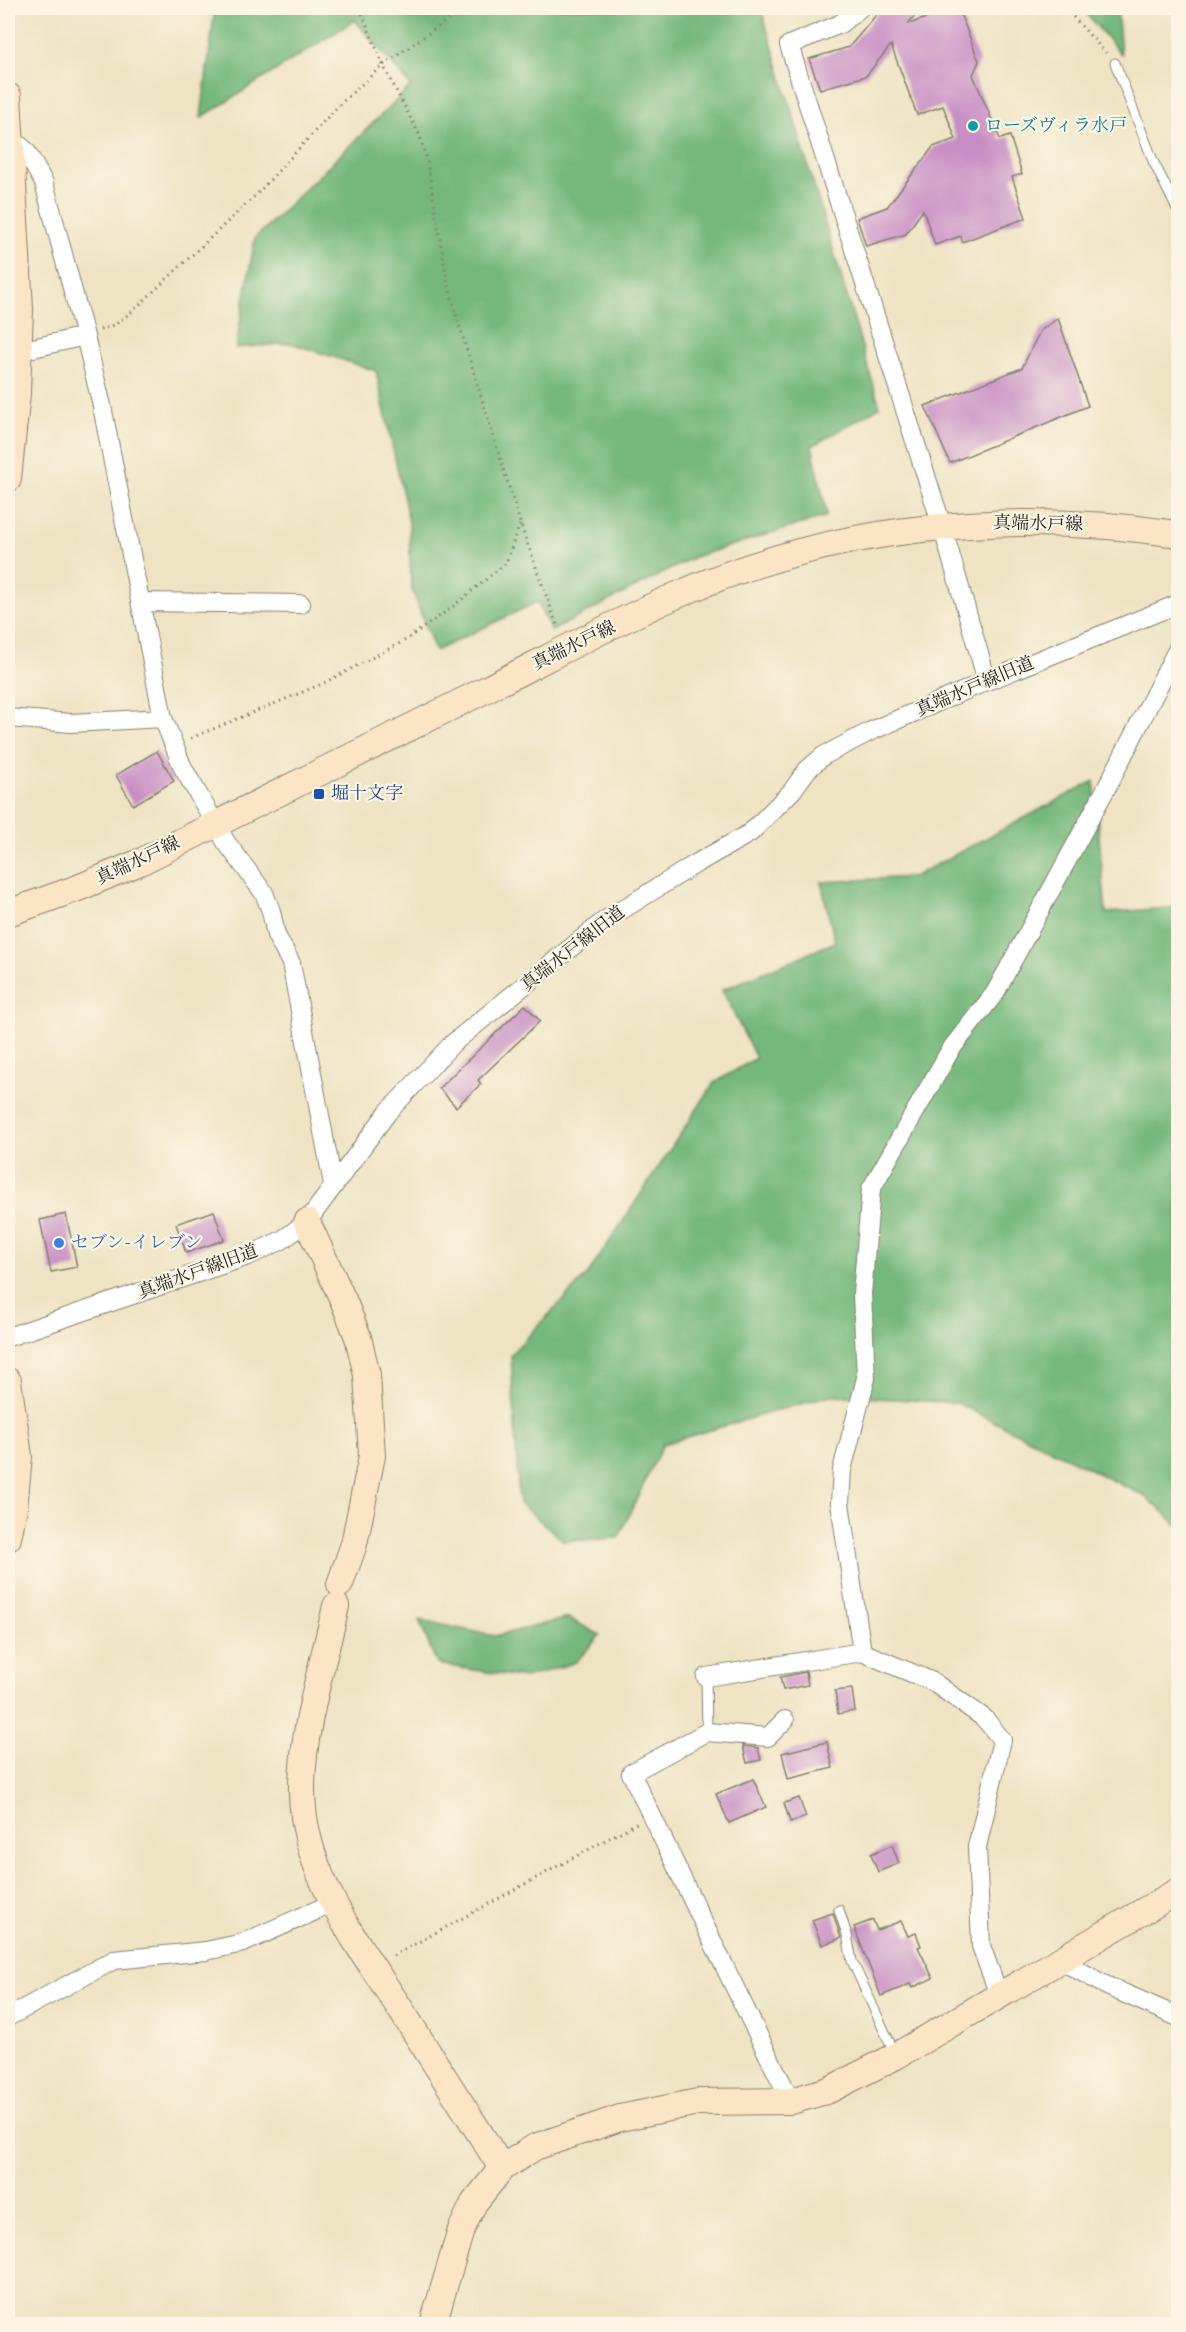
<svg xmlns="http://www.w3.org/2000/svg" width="1186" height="2332" viewBox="0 0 1186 2332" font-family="'Old Standard TT','Noto Serif JP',serif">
  <rect width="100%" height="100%" fill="#fcf5e5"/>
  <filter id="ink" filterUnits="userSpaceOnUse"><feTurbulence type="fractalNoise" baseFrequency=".0167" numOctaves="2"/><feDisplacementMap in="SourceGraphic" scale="12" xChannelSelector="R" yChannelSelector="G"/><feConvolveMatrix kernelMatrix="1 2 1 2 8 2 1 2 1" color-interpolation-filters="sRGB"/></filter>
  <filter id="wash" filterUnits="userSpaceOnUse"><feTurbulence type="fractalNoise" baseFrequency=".008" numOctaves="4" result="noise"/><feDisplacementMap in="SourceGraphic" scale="24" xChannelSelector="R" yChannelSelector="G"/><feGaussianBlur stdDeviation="1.35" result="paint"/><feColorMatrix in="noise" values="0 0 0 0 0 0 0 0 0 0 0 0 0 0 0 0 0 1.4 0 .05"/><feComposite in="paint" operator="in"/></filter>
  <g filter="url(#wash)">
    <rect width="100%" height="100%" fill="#eee3c3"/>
    <path fill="#75b87b" stroke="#486a4c" stroke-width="1.5" d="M215,8H761L880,407L812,446L827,516L694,557L551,631L537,602L435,651L411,587L409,522L376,371L291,343L236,348L255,238L411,86L355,20L201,118Z
      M1081,8H1117L1121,54Z
      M1094,781L1106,913L1178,907V1525L1146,1497L957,1403L831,1395L663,1444L618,1538L564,1541L519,1503L511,1354L588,1274L714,1083L756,1058L722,990L835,942L821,882L913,877Z
      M568,1618L600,1635L576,1662L525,1678L437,1664L419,1620L495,1636Z"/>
    <g id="blocks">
      <path fill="#c78ec5" d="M882,8H921L908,24L958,8L979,61L973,75L1000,139L1010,136L1022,174L1012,177L1026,218L962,242L961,236L935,245L923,210L906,234L866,246L857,218L887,207L933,147L956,139L943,106L917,115L891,45L866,76L820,89L809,59L849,47Z
        M1058,318L1088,406L950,463L925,406L1022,368L1040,331Z
        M157,751L174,781L133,805L116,775Z
        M525,1005L540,1021L478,1080L481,1084L456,1107L439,1088Z
        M214,1211L224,1240L186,1253L176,1224Z
        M66,1214L77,1267L51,1272L40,1220Z
        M806,1672L808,1685L783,1690L780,1677Z
        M852,1689L855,1711L838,1714L835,1691Z
        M827,1742L833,1768L788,1779L782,1753Z
        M743,1746L758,1748L761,1760L747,1763Z
        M753,1779L766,1807L729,1823L716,1794Z
        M799,1798L806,1817L790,1822L784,1803Z
        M892,1845L899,1863L878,1872L871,1854Z
        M833,1913L841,1938L822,1945L812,1920Z
        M873,1920L877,1930L901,1921L908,1936L916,1933L921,1946L918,1947L933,1978L912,1988L910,1984L881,1996L854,1927Z"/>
    </g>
  </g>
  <g filter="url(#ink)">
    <use href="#blocks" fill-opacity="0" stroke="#858070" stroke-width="1.5"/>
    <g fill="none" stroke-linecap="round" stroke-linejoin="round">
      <g stroke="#858070" stroke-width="11">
        <path id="lane" d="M1115,63L1154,163L1178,211
          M706,1677L707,1732
          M839,1910L847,1935L852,1961L895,2054"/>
      </g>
      <g stroke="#858070" stroke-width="20">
        <path id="street" d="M860,8L840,24L789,45L942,526L987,681
          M10,137L26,151L44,183L85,336L102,406L163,718L183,768L226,842L264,893L271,911L276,935L291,963L333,1184
          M20,351L85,336
          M141,602L301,604
          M8,718L71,723L163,718
          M8,1337L248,1256L282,1240L307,1222L388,1112L453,1043L604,921L697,863L750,833L792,791L807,770L823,756L871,731L987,681L1178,604
          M862,1652L840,1503L842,1470L866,1378L862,1294L871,1189L951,1049L995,993L1108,785L1178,648
          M706,1677L862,1652L933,1682L984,1718L1002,1740L977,1847L981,1946L999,1995
          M785,1720L768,1737L707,1732L631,1773C684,1882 736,1992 791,2101
          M1060,1960L1105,1985L1178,2017
          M8,2017L114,1960L206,1951L243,1943L333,1903"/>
      </g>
      <g stroke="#858070" stroke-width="28">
        <path id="secondary" d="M8,96L20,309L17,393L8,479
          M8,913L78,888L140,862C255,805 370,747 485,690C548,658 611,624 675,596C833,525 1009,509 1178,534
          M307,1222L344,1302L358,1337L367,1375L372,1456L354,1544L340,1584
          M8,1381L19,1456L14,1508L8,1538
          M336,1606C323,1665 303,1725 302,1785C300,1871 357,1942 401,2010C435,2063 468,2115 502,2168
          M433,2324L461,2230L474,2203L502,2168L535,2147L620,2118L698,2102L791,2101L829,2090L896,2056L1178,1891"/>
      </g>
      <path stroke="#858070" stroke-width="3" stroke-dasharray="1.5 4.5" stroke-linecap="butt" d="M360,8L383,65L420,136L427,161L447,280L458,321L520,523L558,628
        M1065,8L1106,53
        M1162,8L1178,13
        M100,330L116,324L135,309L257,194L338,106L383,65L465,8
        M191,738L322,684L404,641L450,609L506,563L520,524
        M393,1956L637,1823"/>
      <use href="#lane" stroke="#fff" stroke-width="9"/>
      <use href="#street" stroke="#fff" stroke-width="18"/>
      <use href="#secondary" stroke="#fce5c4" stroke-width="26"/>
    </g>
  </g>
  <circle fill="#0f9aa8" stroke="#fcf5e5" stroke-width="2" cx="973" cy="126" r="6"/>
  <rect fill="#1a4fb4" stroke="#fcf5e5" stroke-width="2" x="313" y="788" width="12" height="12" rx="3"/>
  <circle fill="#3f7fe0" stroke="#fcf5e5" stroke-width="2" cx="59" cy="1243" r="6"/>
  <g text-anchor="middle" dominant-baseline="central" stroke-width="4.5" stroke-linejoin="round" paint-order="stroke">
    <g font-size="18" fill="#0d838f" stroke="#fcf5e5" text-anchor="start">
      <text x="985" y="126">ローズヴィラ水戸</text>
    </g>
    <g font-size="18" fill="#1c1c1c" stroke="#fcf5e5">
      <text transform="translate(1038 524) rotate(1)">真端水戸線</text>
      <text transform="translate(574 646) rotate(-26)">真端水戸線</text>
      <text transform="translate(975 687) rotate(-23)">真端水戸線旧道</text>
      <text transform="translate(138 861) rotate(-25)">真端水戸線</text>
      <text transform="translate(573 949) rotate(-38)">真端水戸線旧道</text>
      <text transform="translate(198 1272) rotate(-20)">真端水戸線旧道</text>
    </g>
    <g font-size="18" fill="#164399" stroke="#fcf5e5" text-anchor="start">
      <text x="331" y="794">堀十文字</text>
    </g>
    <g font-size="18" fill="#366cbe" stroke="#fcf5e5" text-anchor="start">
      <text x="71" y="1243">セブン-イレブン</text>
    </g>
  </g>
  <rect width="1186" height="2332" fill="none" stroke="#fcf5e5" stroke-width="30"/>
</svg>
